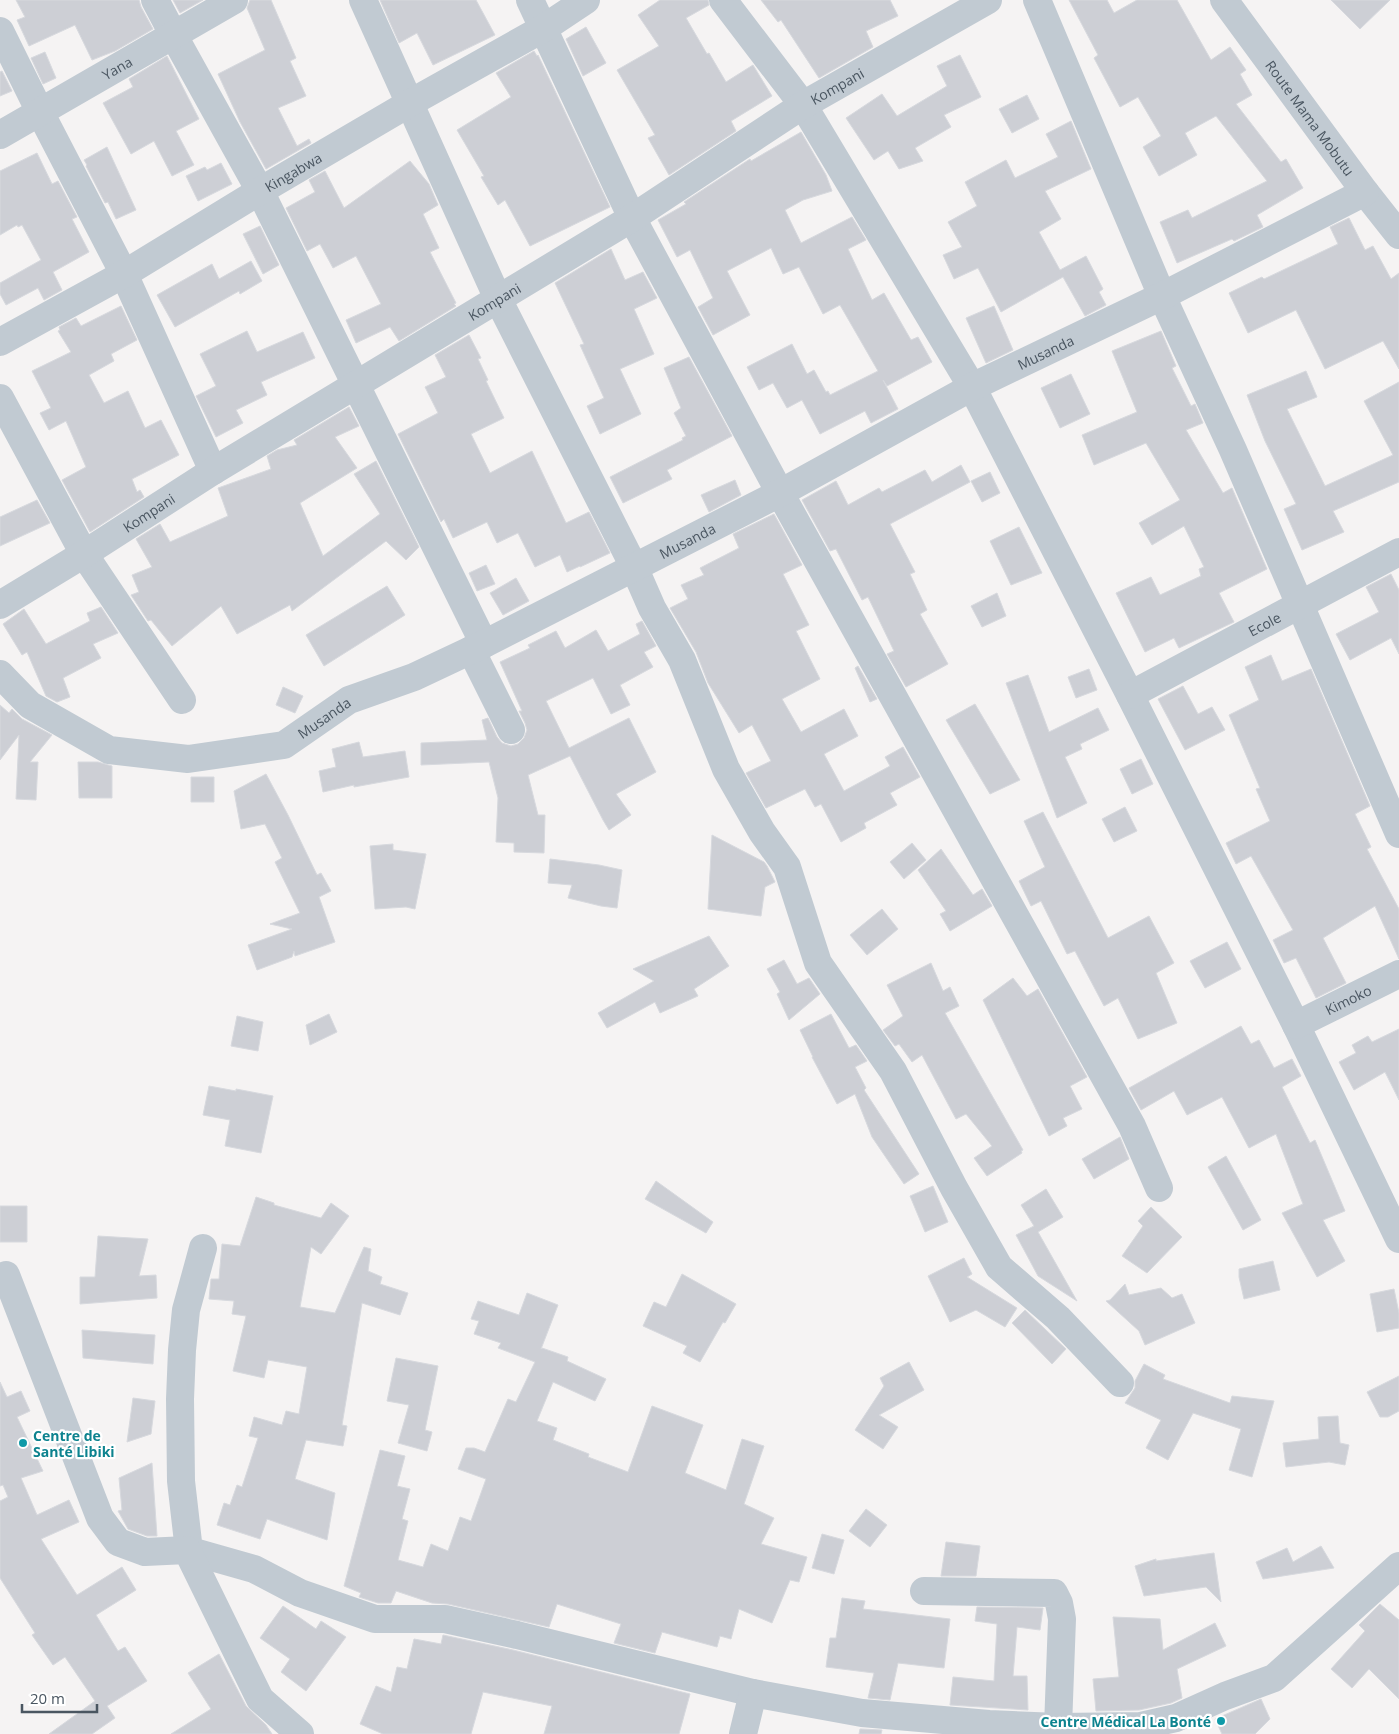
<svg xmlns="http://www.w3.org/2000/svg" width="1399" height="1734" viewBox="0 0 1399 1734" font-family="'Open Sans',sans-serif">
  <rect width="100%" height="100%" fill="#f5f3f3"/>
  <path fill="#cdcfd5" stroke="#d7d9de" d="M16,0H139L141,7L153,29L115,51L92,60L75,25L29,46L17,20L25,17Z
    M173,0H203L180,13Z
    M250,0H271L296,58L290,61L306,96L278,108L297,146L309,139L311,143L266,169L240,122L218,74L265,50L247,8Z
    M380,0H476L495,35L433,65L417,33L399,43Z
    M660,0H708L709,5L686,18L707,54L709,53L726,82L753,65L772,96L731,121L736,131L669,175L648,138L655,135L617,70L659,46L638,15Z
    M761,0H890L898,16L866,31L873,47L819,78L781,20L778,22Z
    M1069,0H1107L1114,13L1137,0H1177L1211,60L1230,47L1246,70L1240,74L1252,95L1236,104L1281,162L1286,159L1303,188L1257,215L1263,227L1234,241L1232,239L1177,263L1160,222L1188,210L1192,218L1267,181L1216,116L1185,133L1197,155L1159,176L1143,147L1161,136L1138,97L1120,107L1094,58L1098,55Z
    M1331,0H1390L1360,29Z
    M586,27L606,63L583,76L566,39Z
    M534,51L537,56L538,55L610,207L530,246L505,200L498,205L481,177L484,176L457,130L511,97L496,73Z
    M45,52L56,78L43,84L31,58Z
    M960,55L981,97L944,115L951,127L915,148L923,161L899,169L888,151L874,160L846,118L882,94L897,116L947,86L937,66Z
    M167,56L199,119L176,131L194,165L172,176L154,141L131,154L103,103L133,87L129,79Z
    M2,71L12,91L0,96V72Z
    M1027,95L1039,119L1012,133L999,109Z
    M1071,121L1091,169L1045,191L1061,219L1039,232L1060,270L1086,256L1103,289L1099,292L1106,305L1085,316L1063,277L1001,312L978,268L954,279L943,255L962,247L948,222L977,206L965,182L1006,160L1015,178L1058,157L1046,134Z
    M801,132L826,175L832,191L803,200L785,210L801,243L852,217L866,240L848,249L872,300L884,293L911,340L918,337L932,362L887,386L883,380L898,409L871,423L865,411L820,434L802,400L787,408L773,383L759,390L747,367L792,344L807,374L814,370L826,392L828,391L830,395L878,371L840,305L823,314L799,267L783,274L771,248L727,271L750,315L713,335L698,307L713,298L690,250L677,257L658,220L686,204L684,202L750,159L751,161Z
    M107,147L136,210L116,219L108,202L105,203L86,166L87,165L84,160Z
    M37,153L52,184L58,181L77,217L72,219L89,252L53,272L62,290L44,300L38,288L6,305L0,294V283L41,260L22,225L18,227L17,225L0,235V171Z
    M410,161L429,184L438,205L423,214L439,248L430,252L456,303L454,304L456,306L399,341L390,327L356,343L346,320L381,304L356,256L333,268L320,244L307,251L286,208L315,192L309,180L325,171L344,208Z
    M221,163L232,184L198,201L186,176L205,167L207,170Z
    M1349,218L1365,250L1373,246L1391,279L1399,273V369L1383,341L1325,369L1296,310L1248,333L1229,293L1262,277L1264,279L1338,244L1330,227Z
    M260,226L279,265L263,274L243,234Z
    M611,249L625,280L643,272L657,298L634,309L654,354L620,369L641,414L600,434L587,406L604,398L580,345L584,344L555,283Z
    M251,261L262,281L240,294L239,291L175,327L157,295L212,264L219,279Z
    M121,306L137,340L111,354L114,361L89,375L104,403L128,391L145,428L161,420L179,455L132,479L137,492L140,490L144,497L90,532L62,480L86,467L66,421L49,430L40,413L51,408L32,371L71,352L58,331L60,330L59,327L76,318L81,326Z
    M994,306L1013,350L986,363L966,318Z
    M247,331L257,352L303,332L315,358L261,382L267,395L236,410L243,423L216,437L196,396L216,386L200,354Z
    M1161,331L1176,366L1172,368L1191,406L1195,404L1203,423L1186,430L1223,493L1232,488L1267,569L1219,593L1234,622L1179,648L1174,638L1145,652L1116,593L1151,577L1160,595L1201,576L1199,569L1204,567L1184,526L1152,545L1139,523L1180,500L1146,443L1094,465L1082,435L1137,412L1112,351Z
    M469,335L481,358L478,359L488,380L486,381L504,418L471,434L490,473L532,451L566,523L589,512L610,553L580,567V566L567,572L560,555L535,567L518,533L497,543L487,522L453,538L444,519L441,522L398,434L438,413L425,387L446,377L435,355Z
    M689,357L732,436L667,470L672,479L623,503L610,477L683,440L682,438L686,436L674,413L681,408L664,368Z
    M1306,371L1317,397L1287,409L1325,486L1393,455L1364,401L1399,382V482L1333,511L1344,532L1302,550L1284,509L1296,504L1265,441L1247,395Z
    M1071,374L1090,414L1060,428L1041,388Z
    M349,407L359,426L335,437L357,468L300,503L323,556L380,514L354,474L376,461L419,547L406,560L386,541L292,611L290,605L237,634L221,606L172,646L151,620L148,621L131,595L139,592L132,575L152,567L136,539L160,524L170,542L228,516L218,488L271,469L267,456L277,450L297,445L294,440Z
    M961,465L970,482L890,524L915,572L910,574L927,610L920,614L948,664L906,687L887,654L894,651L868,597L862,600L836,549L830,551L802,500L836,481L848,505L879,488L882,492L925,470L932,482Z
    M990,472L1000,493L982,502L971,481Z
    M735,480L741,495L709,512L701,495Z
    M37,500L50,523L0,546V517Z
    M774,514L802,565L783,574L809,625L796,631L820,679L782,699L801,732L844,709L858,736L824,754L844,791L890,766L885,757L903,747L920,777L890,793L897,805L864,823L866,828L841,842L821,804L815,807L805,789L766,808L746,773L771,761L752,725L739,733L708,683L696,652L670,608L688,599L681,585L704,575L700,568L739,548L733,534Z
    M1019,527L1042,573L1011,585L990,541Z
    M486,565L495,584L477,591L469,573Z
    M1391,574L1399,590V654L1391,638L1350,660L1336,634L1379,612L1366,587Z
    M516,578L529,601L503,615L490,593Z
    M387,586L405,615L324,666L306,635Z
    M997,593L1006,616L982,627L971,606Z
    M101,607L118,633L93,644L101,658L63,678L70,697L57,702L46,696L27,652L22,655L3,624L24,609L46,644L90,621L87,613Z
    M642,621L656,646L644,652L653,667L620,685L630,705L611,714L593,678L546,701L569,748L629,718L656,772L616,794L631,815L609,830L603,820L570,756L528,775L538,815H545L544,853L514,852V843L496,842L498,798L489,762L421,765V743L487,740L482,720L488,718L497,737L502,743L511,746L518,744L524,738L527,730L525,723L519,711H522L500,662L530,648L528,645L556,631L565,648L596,630L608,651L640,634L636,624Z
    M1271,655L1282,681L1311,669L1370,806L1355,814L1371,847L1367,849L1399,909V959L1375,906L1323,938L1346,983L1316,998L1296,958L1284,963L1273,940L1293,930L1251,856L1236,864L1226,843L1270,821L1256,789L1260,788L1229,715L1259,700L1245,667Z
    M858,666L877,699L870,702L855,668Z
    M1089,669L1097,690L1076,698L1068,677Z
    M1028,675L1049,732L1098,708L1109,730L1080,744L1082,749L1065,757L1087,803L1057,818L1006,683Z
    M1183,686L1198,714L1212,707L1225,730L1185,750L1158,699Z
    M283,687L303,696L295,713L276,705Z
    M975,704L1020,780L990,794L946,720Z
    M0,705L9,713L12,709L22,719L52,735L30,762H38L36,800L16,799L19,735L0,760Z
    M359,742L363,757L405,751L409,777L354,787V785L323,792L319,771L336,767L332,749Z
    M1141,759L1153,784L1132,794L1120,769Z
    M78,762H98L112,766V798H79Z
    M266,774L288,815L317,875L321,873L331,891L319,897L335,942L295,956L294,951L292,957L257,970L248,945L292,929L270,924L300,913L275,862L282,858L265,824L241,829L234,791Z
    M191,777H214V802H191Z
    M1125,807L1137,831L1114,842L1102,819Z
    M1043,812L1108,938L1149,916L1174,963L1156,973L1177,1023L1138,1039L1118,998L1104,1006L1075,951L1067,954L1041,901L1031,906L1019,881L1045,867L1024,821Z
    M712,835L764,862L767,866L775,882L765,887L761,916L708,909Z
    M912,843L926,860L904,879L890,862Z
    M393,844V850L426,854L415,909L406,907L375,909L370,846Z
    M941,849L973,895L982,889L992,906L950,931L940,914L946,911L918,870Z
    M550,859L599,865L622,870L617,908L601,906L568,898L572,885L548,883Z
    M882,909L898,929L867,955L850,935Z
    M709,936L729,966L694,989L698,996L660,1013L655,1002L607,1028L598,1013L654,981L633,969Z
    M1227,942L1241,969L1205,988L1190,961Z
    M784,960L797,984L809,978L820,994L789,1020L777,994L780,992L767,969Z
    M931,963L943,991L950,987L959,1006L945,1013L1023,1150L1021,1151L1022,1153L987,1176L974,1158L992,1146L966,1114L956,1119L922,1055L912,1062L899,1044L895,1046L883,1030L903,1016L887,985Z
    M1013,978L1027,996L1038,989L1087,1077L1070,1086L1082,1109L1063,1118L1067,1126L1049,1136L983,1000Z
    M329,1014L337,1032L310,1045L306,1025Z
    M831,1014L849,1048L856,1045L867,1061L855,1067L866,1088L864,1090L919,1174L904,1184L872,1137L855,1094L837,1104L812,1057H813L800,1030Z
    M237,1016L263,1022L258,1051L231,1046Z
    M1241,1026L1251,1044L1259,1040L1274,1068L1292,1059L1301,1076L1282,1087L1310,1143L1315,1140L1345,1211L1323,1220L1345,1261L1317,1277L1282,1213L1303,1204L1276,1134L1249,1148L1222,1097L1187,1115L1174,1091L1141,1110L1129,1088Z
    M1399,1029V1100L1385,1072L1354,1090L1339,1062L1356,1053L1352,1045L1368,1036L1372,1042Z
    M209,1086L236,1091V1089L273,1096L261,1153L225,1146L230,1120L203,1115Z
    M1120,1137L1129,1159L1094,1179L1082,1159Z
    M1226,1156L1261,1220L1243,1230L1208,1167Z
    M656,1181L713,1222L706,1233L645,1199Z
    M933,1186L948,1222L925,1232L910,1196Z
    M1046,1189L1063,1217L1038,1232L1077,1301L1038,1276L1016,1235L1034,1226L1021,1205Z
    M256,1197L274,1203V1205L321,1218L331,1203L349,1216L321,1254L311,1247L300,1307L335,1313L364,1247L371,1249L368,1271L382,1277L380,1284L408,1293L400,1315L362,1303L342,1425L347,1426L343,1446L306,1440L295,1479L335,1493L327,1540L267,1519L260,1539L217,1525L224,1503L230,1505L237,1485L242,1487L258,1438L249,1436L254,1417L282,1425L286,1411L299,1414L307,1367L268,1360L264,1378L233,1371L246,1316L232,1314L234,1301L209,1299L211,1279H219L222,1244L240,1246Z
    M0,1206H27V1242H0Z
    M1151,1207L1182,1237L1147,1273L1122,1256L1143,1226L1138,1221Z
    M98,1236L148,1239L139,1276L156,1275L157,1298L80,1304V1277H95Z
    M964,1258L972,1274L967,1277L1017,1308L1005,1327L976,1310L950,1322L928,1276Z
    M1273,1261L1280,1290L1244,1299L1239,1277V1269Z
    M682,1274L736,1304L725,1323L723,1322L700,1362L683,1353L687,1346L643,1326L654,1302L666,1307Z
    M1125,1284L1129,1295L1161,1288L1172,1298L1182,1294L1195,1323L1145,1345L1139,1331L1106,1301L1110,1300Z
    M1394,1289L1399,1313V1328L1377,1332L1370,1294Z
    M527,1293L558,1305L541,1349L542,1348L568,1357L567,1361L606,1379L595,1401L553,1382L537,1421L557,1428L553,1440L589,1454L588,1457L628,1472L652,1406L703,1425L685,1473L726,1490L742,1439L764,1446L744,1504L774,1518L761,1544L807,1557L799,1582L790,1580L772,1623L739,1609L731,1639L720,1636L717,1647L662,1632L655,1653L614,1643L621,1624L557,1604L549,1627L448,1604L432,1603L396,1591L391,1603H378L359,1597L361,1593L344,1586L380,1450L405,1456L397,1486L410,1489L402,1519L408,1521L398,1560L423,1567L431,1544L448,1551L460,1517L471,1521L486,1479L458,1469L466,1448H474L485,1452L508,1399L516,1402L535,1362L498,1348L501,1343L474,1334L479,1321L471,1319L478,1301L519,1315Z
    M1025,1310L1066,1349L1052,1364L1012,1323Z
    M82,1330L155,1335L153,1364L83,1358Z
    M396,1358L438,1366L425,1430L432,1432L427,1451L398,1443L409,1405L387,1401Z
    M909,1362L924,1390L879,1415L898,1427L883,1449L855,1430L884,1386L880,1378Z
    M1144,1364L1165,1375L1163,1379L1230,1403L1232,1396L1274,1401L1252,1477L1229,1470L1241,1429L1193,1413L1168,1460L1146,1448L1161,1420L1125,1403L1135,1388V1381Z
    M1399,1376V1411L1388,1417H1380L1367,1392Z
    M0,1382L7,1397L21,1391L30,1411L17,1417L43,1471L21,1478L37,1515L69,1500L79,1522L41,1539L77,1595L122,1567L136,1590L96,1615L118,1651L125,1647L147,1681L107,1706L115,1718L92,1734H49L95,1701L65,1657L53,1665L32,1635L35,1633L0,1578V1501L8,1497L3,1485L0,1486Z
    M133,1398L155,1401L151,1434L127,1442Z
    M1338,1416L1340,1443L1349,1445L1345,1465L1329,1462L1286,1467L1283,1443L1319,1439L1318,1417Z
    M152,1463L157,1536H147L128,1529L118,1511L122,1510L119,1478Z
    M866,1509L887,1525L870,1547L849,1531Z
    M822,1534L844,1540L834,1574L812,1568Z
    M946,1542L980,1546L976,1576H941Z
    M1321,1546L1334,1568L1263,1579L1256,1562L1287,1548L1293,1562Z
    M1214,1553L1221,1602L1206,1587L1144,1596L1135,1566L1156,1559V1561Z
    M842,1598L865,1601L863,1609L950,1619L944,1668L898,1663L890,1700L868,1698L874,1673L826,1667L830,1638H836Z
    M1380,1604L1399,1620V1699L1369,1669L1352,1688L1331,1669L1365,1631L1359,1625Z
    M283,1606L316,1629L321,1621L346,1637L306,1691L281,1672L290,1659L260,1638Z
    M977,1607L1043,1608L1040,1630L1017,1627L1013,1676H1027L1028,1710L950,1705L953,1677L994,1681L997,1624L975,1621Z
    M1113,1617L1160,1619L1163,1650L1215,1623L1226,1646L1177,1669L1182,1698L1171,1703L1139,1710L1096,1711L1093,1679L1119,1677Z
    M443,1635L513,1650L690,1694L679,1734H544L552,1706L483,1692L471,1734H383L360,1724L376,1686L391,1692L397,1667L407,1669L414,1639L441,1644Z
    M219,1654L246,1706L266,1725L272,1734H171L211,1709L188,1673Z
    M1261,1699L1270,1719L1255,1734H1222L1215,1719Z
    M860,1729H861L882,1730L881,1734H859Z"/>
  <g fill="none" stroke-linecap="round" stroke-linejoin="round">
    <g stroke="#c1cad2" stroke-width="28">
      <path d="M155,0L174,36L260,191L484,644"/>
      <path d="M363,0L498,299L634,567L652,608L682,660L726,769L762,832L787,867L818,963L893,1071L954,1188L999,1267L1058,1318L1120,1383"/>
      <path d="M530,0L632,218L780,493L1132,1126L1159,1188"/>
      <path d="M723,0L803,105L972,387L1130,695L1296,1025L1399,1239"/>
      <path d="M1037,0L1162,296L1233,450L1399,834"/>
      <path id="s1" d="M1224,0L1365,192L1399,235"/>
      <path d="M0,31L40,112L124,274L213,471"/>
      <path id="s2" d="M0,135L234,0"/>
      <path id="s3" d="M0,342L124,274L260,191L410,103L544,28L586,0"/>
      <path d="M0,398L84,554L182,700"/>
      <path id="s4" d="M0,605L84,554L213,471L632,218L803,105L988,0"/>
      <path d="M471,650L511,730"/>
      <path id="s5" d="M0,674L30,705L109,750L188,759L284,745L349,700L414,677L484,644L780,493L972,387L1162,296L1365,192"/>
      <path id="s6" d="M1130,695L1399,552"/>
      <path id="s7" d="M1296,1025L1399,974"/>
      <path d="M203,1248L186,1310L182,1350L180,1399L181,1481L188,1542L187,1550L254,1569L300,1593L375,1619H445L517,1635L753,1693L862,1713L989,1724L1058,1727L1141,1726L1176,1718L1225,1696L1274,1678L1399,1566"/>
      <path d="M6,1275L100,1518L118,1542L145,1552L187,1550L260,1699L300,1734"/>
      <path d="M924,1591L1054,1593L1059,1603L1062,1619L1058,1727"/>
      <path d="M743,1734L753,1693"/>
    </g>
  </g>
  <g fill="#0f9aa8" stroke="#fff" stroke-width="2">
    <circle cx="23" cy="1443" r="5"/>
    <circle cx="1221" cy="1721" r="5"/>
  </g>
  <g text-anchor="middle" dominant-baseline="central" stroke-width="4.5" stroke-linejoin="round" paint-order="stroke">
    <g font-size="14" fill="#4a5661" stroke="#fff">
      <text stroke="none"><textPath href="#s2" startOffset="135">Yana</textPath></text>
      <text stroke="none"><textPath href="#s4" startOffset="985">Kompani</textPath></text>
      <text stroke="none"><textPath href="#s1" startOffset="146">Route Mama Mobutu</textPath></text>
      <text stroke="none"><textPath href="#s3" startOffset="339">Kingabwa</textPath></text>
      <text stroke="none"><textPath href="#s4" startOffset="580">Kompani</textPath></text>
      <text stroke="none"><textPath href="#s5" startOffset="1169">Musanda</textPath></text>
      <text stroke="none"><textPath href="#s4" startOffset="175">Kompani</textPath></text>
      <text stroke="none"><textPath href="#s5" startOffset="764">Musanda</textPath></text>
      <text stroke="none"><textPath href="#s6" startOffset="152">Ecole</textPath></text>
      <text stroke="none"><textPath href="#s5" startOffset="359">Musanda</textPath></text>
      <text stroke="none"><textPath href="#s7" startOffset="58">Kimoko</textPath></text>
    </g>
    <g font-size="14" font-weight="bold" fill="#0d838f" stroke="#fff" text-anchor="start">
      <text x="33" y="1435">Centre de<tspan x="33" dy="16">Santé Libiki</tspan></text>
      <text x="1211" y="1721" text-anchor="end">Centre Médical La Bonté</text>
    </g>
  </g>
  <path d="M22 1704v8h75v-8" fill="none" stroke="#4a5661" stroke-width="2.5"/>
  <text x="30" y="1704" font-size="15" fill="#4a5661" stroke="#ffffff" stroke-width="4" paint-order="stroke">20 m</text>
</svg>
